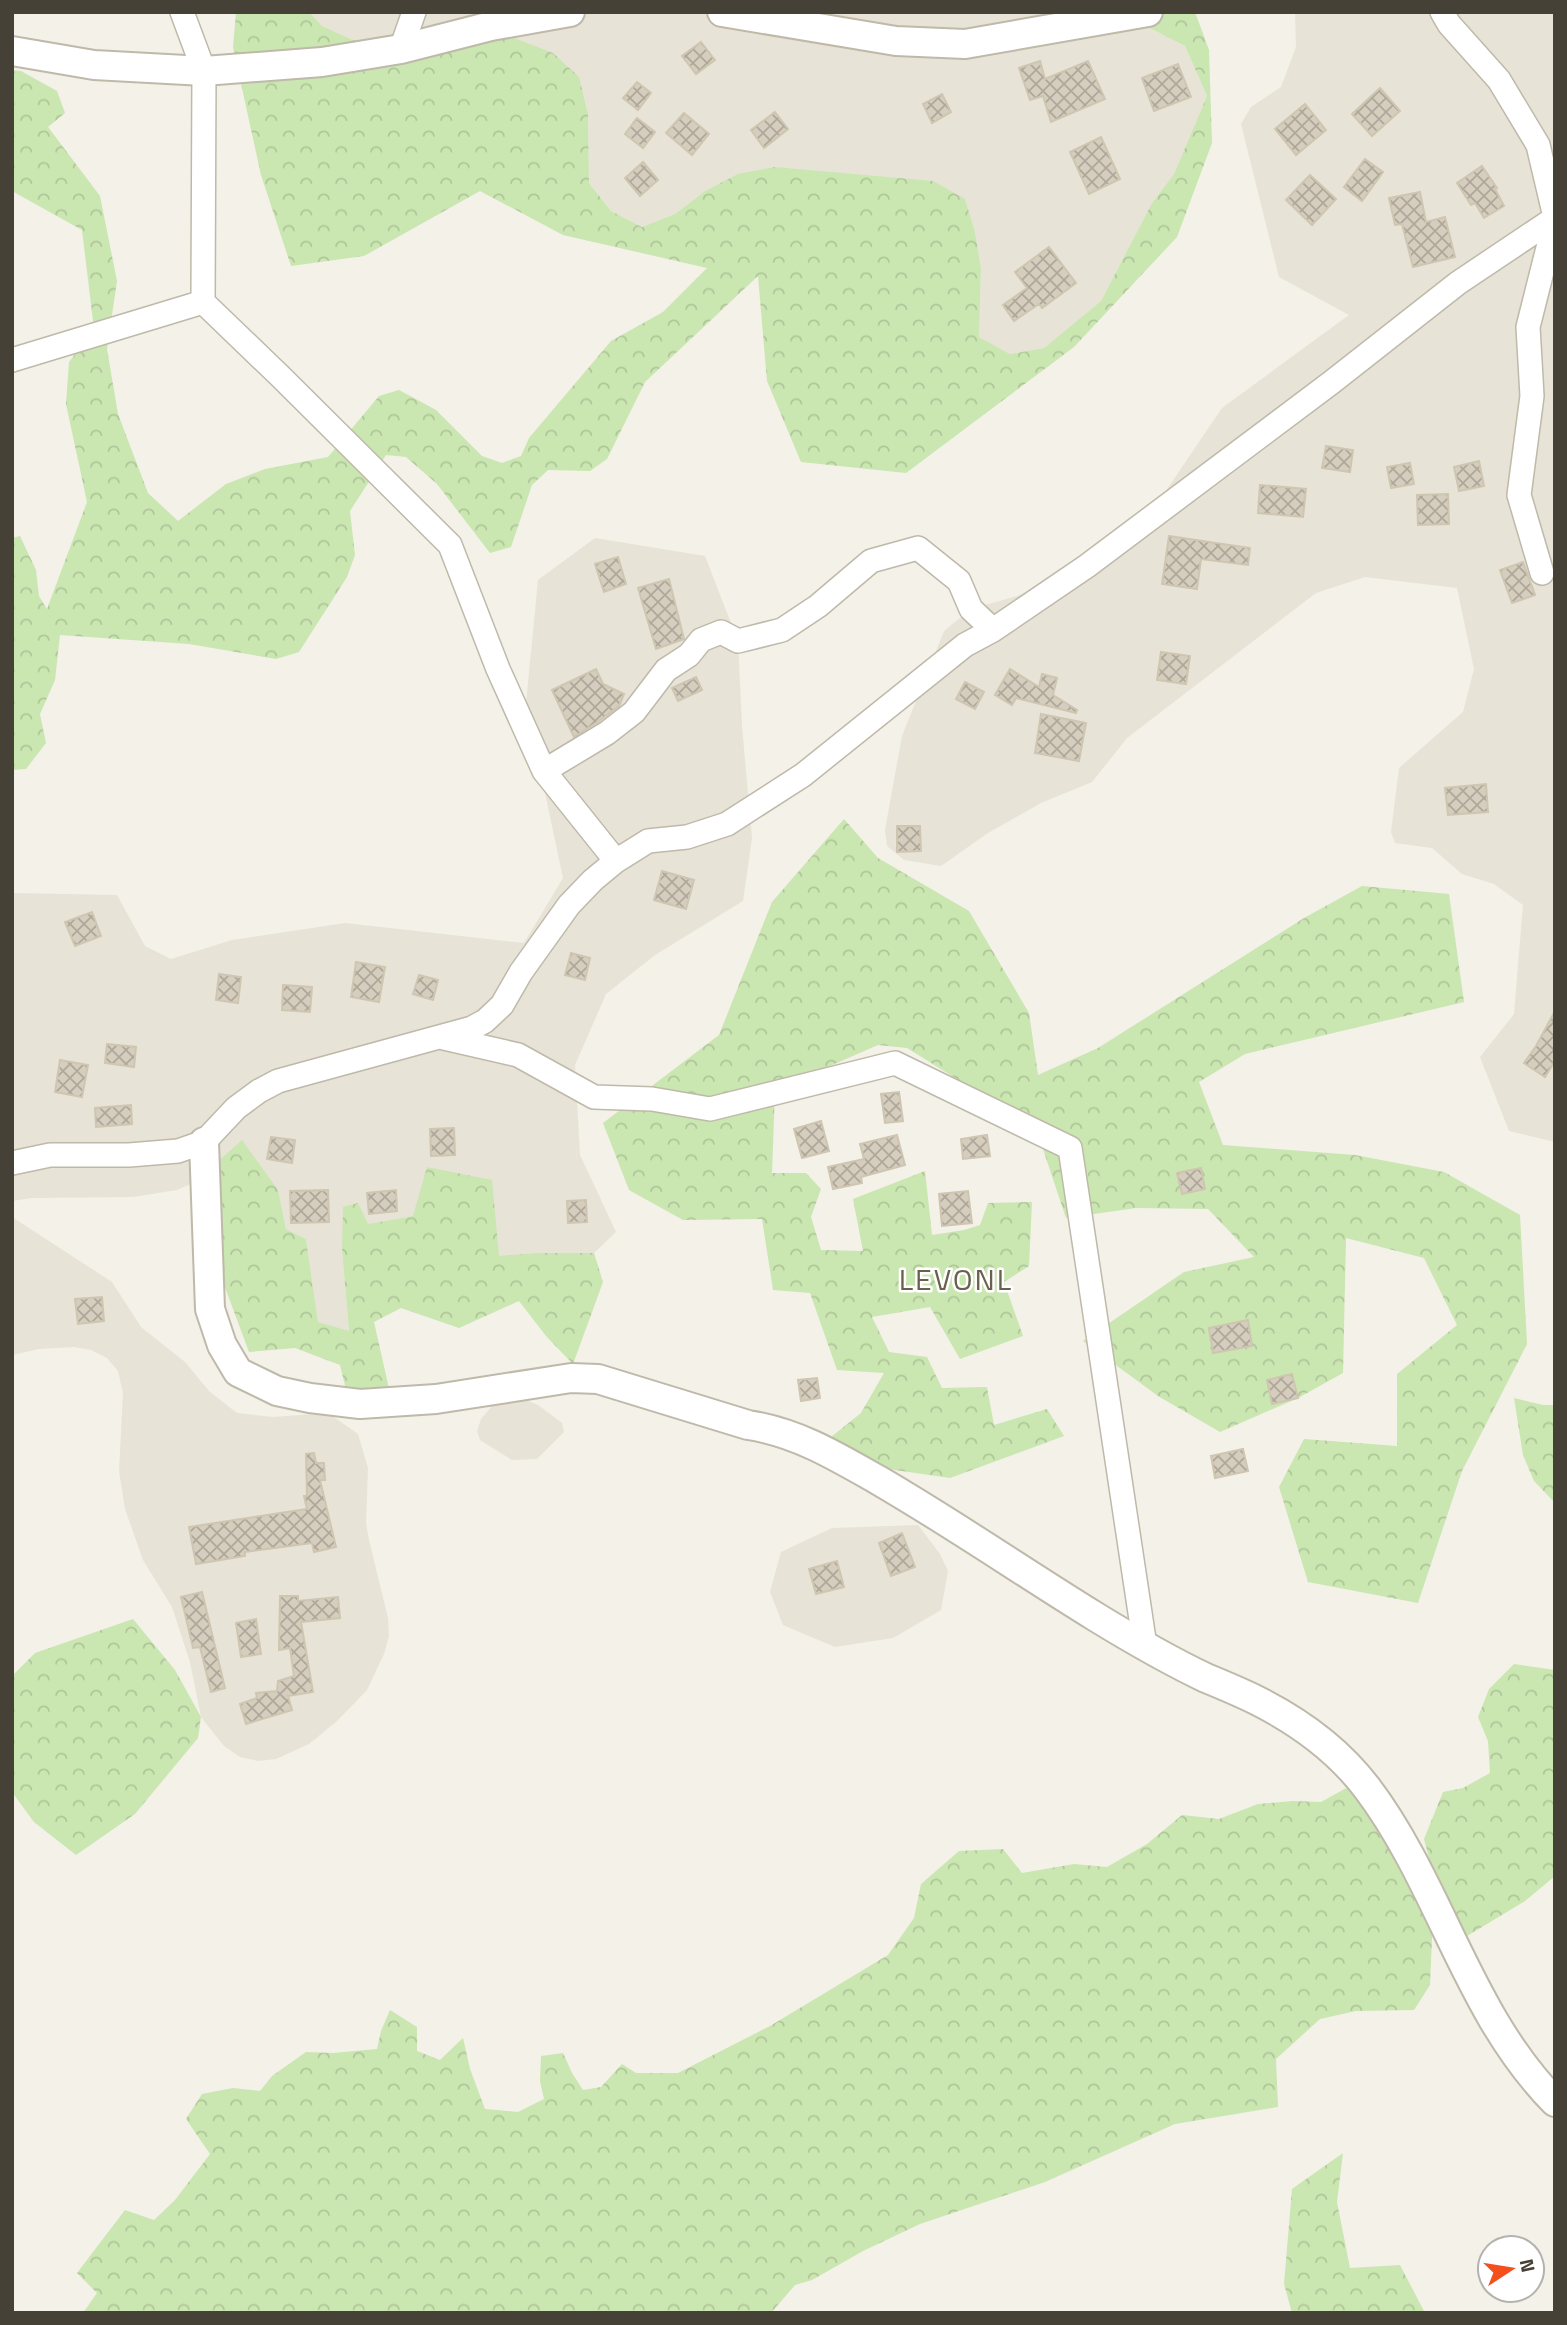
<svg xmlns="http://www.w3.org/2000/svg" width="1567" height="2325" viewBox="0 0 1567 2325" font-family="'Titillium Web',sans-serif">
  <defs>
    <pattern id="forest-crowns" width="20" height="18" patternUnits="userSpaceOnUse" patternTransform="scale(1.75)"><rect width="20" height="18" fill="#cae6b1"/><path d="M2 6a3 3 0 1 1 6 0M12 15a3 3 0 1 1 6 0" fill="none" stroke="#afc699"/></pattern>
    <pattern id="building-cross-hatch" width="8" height="8" patternUnits="userSpaceOnUse" patternTransform="scale(1.75)"><rect width="8" height="8" fill="#d5cdbd"/><path d="M0 0l8 8M0 8l8-8" fill="none" stroke="#afa89a"/></pattern>
  </defs>
  <rect width="100%" height="100%" fill="#f3f1e8"/>
  <path fill="#e7e3d6" d="M309,12H1130L1138,22L1185,46L1207,96L1174,174L1152,203L1101,301L1044,348L1010,354L979,337L981,268L975,232L965,199L774,167L738,175L705,191L675,214L642,227L611,211L589,183L588,114L579,78L553,53L401,49L353,40L322,26Z
    M1295,12H1555V1142L1509,1131L1480,1057L1514,1014L1523,905L1494,884L1462,874L1432,848L1395,843L1391,832L1399,768L1463,712L1474,669L1457,588L1365,577L1316,593L1127,738L1092,782L1041,803L988,833L941,866L904,860L887,846L885,830L902,736L944,631L971,609L1063,583L1138,532L1222,408L1349,315L1279,277L1241,124L1251,107L1281,87L1296,47Z
    M595,538L705,556L738,641L742,726L752,838L743,901L655,955L606,994L575,1065L580,1155L616,1232L594,1253H536L499,1257L413,1216L368,1224L342,1250L349,1332L318,1322L306,1239L286,1229L278,1190L193,1183L177,1190L133,1197L32,1198L12,1201V893L117,895L145,946L171,959L232,940L345,923L524,943L563,878L526,703L538,580Z
    M12,1217L112,1282L141,1327L185,1362L209,1391L237,1413L273,1417L328,1413L358,1434L368,1468L366,1523L369,1540L388,1618L389,1636L384,1654L367,1690L337,1721L309,1744L276,1759L258,1761L240,1757L224,1746L201,1717L190,1662L172,1607L143,1560L125,1509L119,1471L123,1393L118,1371L107,1358L91,1350L74,1347L39,1349L12,1355Z
    M521,1398L538,1405L562,1423L564,1432L537,1459L512,1460L480,1440L477,1431L481,1419L492,1406Z
    M918,1525L940,1554L948,1571L941,1610L893,1638L835,1647L783,1625L770,1592L781,1552L832,1528Z"/>
  <path fill="url(#forest-crowns)" d="M236,12H309L322,26L353,40L401,49L514,38L553,53L579,77L588,114L589,183L611,211L642,227L675,214L705,191L738,174L774,167L933,181L965,199L975,232L981,268L979,337L1010,354L1044,348L1101,301L1152,203L1174,174L1207,96L1185,46L1138,22L1130,12H1195L1209,50L1212,143L1177,237L1074,347L906,473L801,462L767,381L758,276L645,382L607,459L590,471L548,470L532,485L511,547L490,553L437,484L406,457L386,455L350,511L355,555L347,577L299,652L276,659L189,644L60,635L55,680L40,714L46,743L26,769L12,770V538L20,536L36,570L39,596L47,609L87,502L66,404L69,362L94,329L82,230L12,191V70L21,71L57,91L65,113L48,127L100,196L117,281L107,349L118,414L148,493L178,521L226,484L265,469L328,457L379,396L399,390L436,410L482,456L502,463L521,456L529,438L611,341L663,312L707,268L563,235L480,191L364,256L291,266L261,175L233,47Z
    M844,819L878,858L969,911L1029,1013L1038,1075L1098,1048L1304,918L1362,886L1449,894L1464,1002L1245,1054L1199,1082L1223,1145L1355,1155L1444,1172L1520,1215L1527,1344L1462,1471L1418,1603L1308,1582L1279,1487L1304,1439L1397,1446V1374L1457,1325L1424,1258L1346,1238L1343,1373L1298,1398L1220,1432L1158,1396L1083,1341L1184,1272L1254,1257L1208,1209L1136,1208L1066,1218L1041,1143L981,1094L907,1048L878,1045L775,1090L772,1173H806L821,1189L811,1217L821,1250L863,1251L853,1199L925,1171L932,1235L964,1230L980,1225L988,1203L1032,1202L1029,1266L1004,1282L1023,1336L960,1359L930,1307L872,1317L889,1352L927,1357L942,1388L987,1387L994,1425L1047,1409L1064,1436L950,1478L881,1468L826,1441L861,1413L884,1373L837,1370L810,1293L773,1290L762,1219L683,1220L629,1190L603,1123L719,1035L772,902Z
    M242,1140L278,1190L286,1229L306,1239L318,1322L349,1331L342,1250L343,1207L358,1203L368,1224L413,1216L427,1167L492,1180L499,1256L536,1253H594L603,1282L573,1364L546,1336L519,1301L459,1328L401,1308L374,1322L390,1393L348,1398L340,1365L295,1348L249,1352L220,1274L194,1183Z
    M1514,1398L1543,1405H1555V1503L1534,1481L1523,1455Z
    M133,1619L175,1670L201,1717L198,1738L135,1814L76,1855L34,1822L12,1792V1676L35,1653Z
    M1514,1664L1555,1670V1876L1525,1901L1467,1936L1448,1912L1435,1882L1424,1839L1443,1792L1463,1788L1490,1773L1488,1741L1478,1717L1489,1689Z
    M1359,1781L1433,1914L1430,1985L1414,2010L1356,2011L1320,2019L1276,2059L1278,2107L1175,2124L1045,2182L920,2224L863,2251L812,2280L795,2285L771,2313H83L97,2293L77,2273L125,2210L154,2220L175,2200L210,2154L186,2119L202,2094L233,2088L260,2091L272,2076L306,2052L333,2053L377,2049L381,2031L390,2010L417,2027V2051L440,2060L463,2038L470,2069L485,2109L518,2112L544,2099L540,2081L541,2056L563,2053L572,2073L583,2090L601,2087L622,2064L636,2073H678L770,2026L888,1955L914,1918L921,1884L959,1851L1003,1849L1022,1873L1074,1864L1107,1867L1147,1844L1182,1815L1219,1819L1258,1804L1293,1801L1321,1802Z
    M1343,2153L1337,2202L1350,2268L1400,2265L1425,2313H1292L1284,2284L1292,2189Z"/>
  <path fill="url(#building-cross-hatch)" stroke="#cfc6b1" stroke-width="2" d="M701,42L715,60L696,74L682,56Z
    M1040,61L1045,79L1088,61L1105,99L1051,122L1043,96L1030,100L1019,68Z
    M1178,64L1191,97L1154,111L1142,78Z
    M637,82L651,93L638,110L623,98Z
    M1380,88L1400,111L1372,136L1352,114Z
    M942,94L951,112L932,123L923,104Z
    M1305,104L1326,130L1296,155L1275,129Z
    M775,112L788,129L764,148L751,130Z
    M684,113L709,134L692,155L666,133Z
    M637,118L655,132L643,148L625,134Z
    M1101,137L1120,179L1089,194L1070,152Z
    M1365,159L1383,172L1362,201L1344,187Z
    M643,162L658,180L640,196L625,178Z
    M1482,166L1497,188L1495,189L1504,206L1484,218L1475,203L1471,205L1457,183Z
    M1310,175L1336,199L1312,225L1286,200Z
    M1420,192L1426,222L1445,217L1455,257L1413,267L1402,224L1395,225L1389,198Z
    M1049,247L1076,283L1042,308L1039,304L1014,321L1003,305L1027,288L1015,272Z
    M1326,446L1353,450L1350,472L1322,468Z
    M1479,461L1484,486L1459,491L1454,467Z
    M1410,463L1414,484L1391,488L1387,467Z
    M1260,485L1306,489L1303,517L1258,513Z
    M1448,494L1449,524L1418,525L1417,495Z
    M1169,536L1250,548L1248,565L1201,559L1197,589L1162,584Z
    M618,557L626,584L604,592L595,564Z
    M1523,562L1535,595L1512,603L1500,570Z
    M669,579L684,639L656,649L638,588Z
    M1161,652L1190,656L1186,684L1157,680Z
    M596,669L603,684L624,694L619,706L599,721L574,737L552,690Z
    M1010,669L1039,687L1042,674L1057,678L1053,695L1077,710L1076,713L1016,698L1012,705L995,695Z
    M696,677L702,690L678,701L672,688Z
    M965,682L984,692L975,709L956,699Z
    M1041,714L1086,723L1079,761L1035,753Z
    M1486,784L1488,812L1448,815L1445,788Z
    M897,826H920L921,851L897,852Z
    M662,871L694,880L686,909L654,900Z
    M92,912L101,936L75,946L65,922Z
    M571,953L590,958L585,980L565,975Z
    M356,962L385,967L379,1002L351,997Z
    M219,974L241,977L238,1003L216,1000Z
    M419,975L438,980L433,1000L413,994Z
    M283,985L312,987L310,1012L282,1010Z
    M1555,1011V1061L1545,1077L1524,1063L1536,1046Z
    M107,1044L136,1047L134,1067L105,1063Z
    M60,1060L88,1065L82,1097L55,1092Z
    M899,1092L903,1121L885,1123L881,1094Z
    M131,1105L132,1124L96,1127L95,1108Z
    M821,1121L829,1151L802,1158L794,1129Z
    M454,1128L455,1155L431,1156L430,1129Z
    M897,1135L905,1165L861,1177L862,1183L833,1189L828,1167L864,1159L860,1144Z
    M987,1135L990,1156L963,1159L961,1139Z
    M271,1137L295,1140L292,1163L267,1159Z
    M1201,1168L1205,1189L1182,1194L1177,1173Z
    M328,1190L329,1222L291,1223L290,1191Z
    M396,1190L397,1211L369,1214L367,1193Z
    M968,1191L972,1223L942,1226L939,1194Z
    M586,1200L587,1222L568,1223L567,1201Z
    M102,1297L104,1321L78,1324L75,1299Z
    M1248,1320L1252,1346L1213,1353L1209,1328Z
    M1292,1374L1298,1398L1272,1404L1267,1380Z
    M817,1378L820,1398L801,1401L798,1380Z
    M1243,1449L1248,1471L1215,1478L1211,1456Z
    M314,1453L316,1463H324L325,1480H320L336,1547L314,1552L312,1543L245,1552V1556L196,1564L189,1527L307,1509L304,1496H307L306,1454Z
    M902,1533L915,1567L891,1576L879,1543Z
    M837,1561L844,1587L816,1594L809,1569Z
    M202,1592L225,1688L211,1692L200,1647L193,1648L181,1597Z
    M280,1596H298V1601L338,1597L340,1618L301,1622L313,1692L288,1696L292,1710L246,1724L240,1704L257,1698L256,1693L277,1691L278,1681L294,1676L290,1648L279,1650Z
    M256,1619L261,1654L241,1657L236,1623Z"/>
  <g fill="none" stroke-linecap="round" stroke-linejoin="round">
    <g stroke="#bfb9aa" stroke-width="26">
      <path id="minor" d="M1442,12L1449,24L1499,80L1538,145L1555,217
        M401,49L414,12
        M203,302L280,376L450,545L498,669L544,771L616,861
        M12,360L203,302L204,71L182,12
        M1542,573L1519,495L1532,396L1528,327L1555,220
        M544,771L607,733L634,712L666,670L689,655L701,640L721,632L738,641L782,630L818,606L871,561L918,548L959,581L971,609L993,630
        M444,1038L518,1055L594,1097L652,1099L710,1109L895,1063L1070,1148L1145,1646
        M12,1163L50,1155H129L178,1151L204,1142L236,1108L259,1091L278,1081L472,1028L485,1021L502,1005L521,972L569,905L593,880L616,861L648,841L687,837L727,824L803,775L965,645L993,630L1087,566L1332,382L1458,283L1555,218"/>
    </g>
    <g stroke="#bfb9aa" stroke-width="32">
      <path id="tertiary" d="M722,12L896,41L965,44L1148,12
        M12,51L94,65L204,71L322,62L401,49L491,26L570,12
        M204,1142L210,1309L222,1345L238,1372L277,1391L310,1398L360,1404L436,1399L571,1378L598,1379L748,1425C796,1432 836,1456 878,1480C952,1523 1023,1572 1096,1617C1132,1639 1168,1660 1206,1678C1223,1685 1240,1692 1256,1700C1298,1721 1339,1751 1367,1788C1441,1886 1467,2013 1555,2102"/>
    </g>
    <use href="#minor" stroke="#fff" stroke-width="23"/>
    <use href="#tertiary" stroke="#fff" stroke-width="28"/>
  </g>
  <g text-anchor="middle" dominant-baseline="central" stroke-width="5" stroke-linejoin="round" paint-order="stroke">
    <g font-size="30" letter-spacing="2" fill="#69604e" stroke="#fff">
      <text x="956" y="1279">LEVONL</text>
    </g>
  </g>
  <rect width="1567" height="2325" fill="none" stroke="#464136" stroke-width="28"/>
  <g transform="translate(1511 2269) rotate(78)"><circle r="33" fill="#ffffff" stroke="#b5b3af" stroke-width="2"/>
  <path d="M0-5L12 26L0 18L-12 26Z" fill="#f4501e"/>
  <text y="-10" font-size="19" font-weight="bold" text-anchor="middle" fill="#464136">N</text>
  </g>
</svg>
